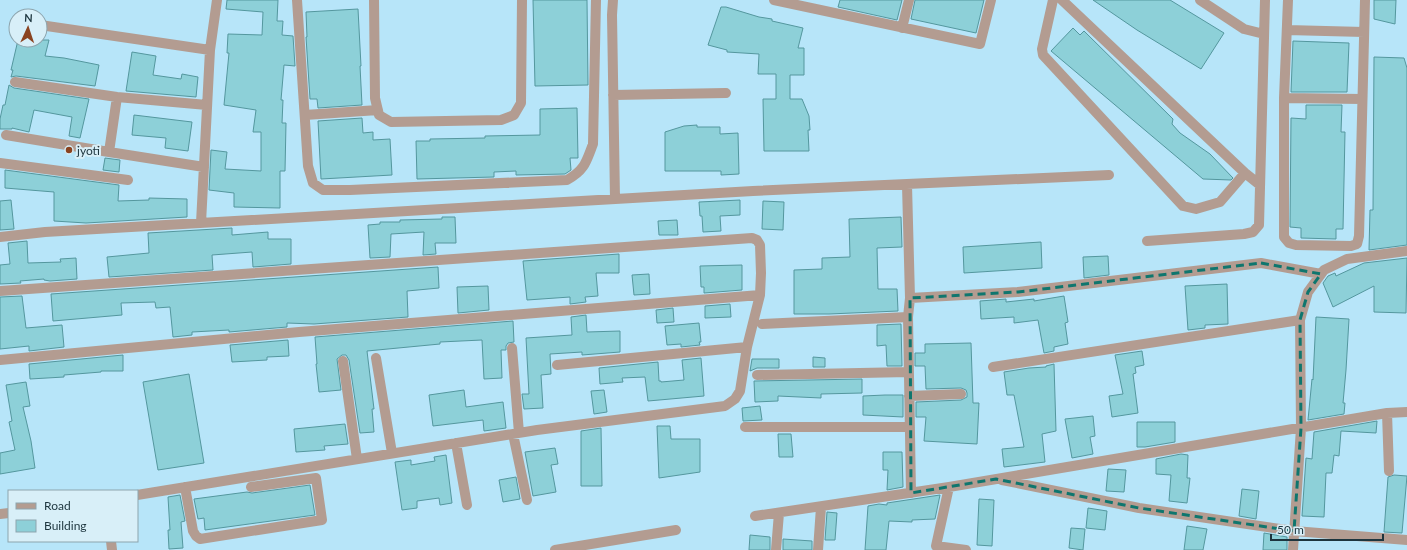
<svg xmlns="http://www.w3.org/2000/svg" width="1407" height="550" viewBox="0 0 1407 550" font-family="Lato,sans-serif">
  <rect width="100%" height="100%" fill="#b7e5f9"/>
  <path fill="#8dd0d8" stroke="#54979e" d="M227,0H278L277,21H283L282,35L293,36L295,66L284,65L281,100H283L282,123H286L285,171H280V208L234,207V193L209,190L211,150L227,152L225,169L261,171V132H253L256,110L224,105L229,53H227L228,34L262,35L263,12L226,9Z
    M533,0H587L588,85L535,86Z
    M840,0H902L897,20L838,7Z
    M915,0H984L976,33L911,19Z
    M1093,0H1170L1224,33L1201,69L1137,30Z
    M1374,0H1396L1395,24L1374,19Z
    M721,7H726L759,17L772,19V21L803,28L798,48H804V75H790V99H802L809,116L810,130H808L809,151H764L763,99H776V74H758L759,54L727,52V50L708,45Z
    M358,9L361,66H360L362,105L318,108L317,99H310L306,37H307L306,12Z
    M1073,28L1080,35L1084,31L1173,119L1172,124L1180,133L1210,154L1233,178L1231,180L1203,179L1051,51Z
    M18,40H49L45,56L64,58L99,65L95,86L16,76L11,77L13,70H11Z
    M1293,41L1349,43L1347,92H1291Z
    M132,52L156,56L153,75L181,79L182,74L198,77L196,97L126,91Z
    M1374,57L1404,58L1407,68V245L1369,250L1370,210H1373Z
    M9,85L14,88L89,99L80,138L69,136L72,117L34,110L29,132L12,128V129H0V119L3,105H5Z
    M1306,105H1342L1341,132H1345L1343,229H1336V239L1301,238V228L1290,227L1291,118L1306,119Z
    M577,108L578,158H570L571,170L565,174L516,175V171L494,172V177L417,179L416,141H430V139L485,138V136L540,135V109Z
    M134,115L192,122L188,151L165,148L166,138L132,135Z
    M362,118L363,133L373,132V140L390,139L392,175L321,179L318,121Z
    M697,125V127H720V134L738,133L739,174L721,175V171H665V132L684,126Z
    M105,158L120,160L119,172L103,170Z
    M5,170L119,185L118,201L149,200V198L187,199V217L86,223L54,221V192L5,188Z
    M11,200L14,229L0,230V201Z
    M740,200V215L720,216L721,231L703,232L702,216H700L699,202Z
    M763,201L784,202L783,230L762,229Z
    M442,217H455L456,243H435L436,254L423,255L424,232L391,234L390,257L370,258L368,225L380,224V222H400V220L442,219Z
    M901,217L902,247L877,248L878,289H897L898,311L829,314H794V270L822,269V258L850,257L849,219Z
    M677,220L678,235H659L658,221Z
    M232,228V235L268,232V239H291V264L253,267L252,252L212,255L213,270L109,277L107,257L149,253L148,233Z
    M27,241L28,263L61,262L60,259L76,258L77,279L50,281L44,280V279L20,281L21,283L0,284V265L10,264L8,243Z
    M1041,242L1042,268L964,273L963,247Z
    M619,254V273H596L598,296L585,297L586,302L570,304V297L527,300L523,261Z
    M1108,256L1109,275L1084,278L1083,257Z
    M1407,258L1406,313L1374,312V286L1333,307L1323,283L1328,276L1335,273L1336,276L1364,263Z
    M742,265V290L704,293V287H701L700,266Z
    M438,267L439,288L407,291L408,317L314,324L287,323V327L229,332V330L192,332V335L173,337L170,307L156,308L155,302L121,303L122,315L53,321L51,294Z
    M649,274L650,294L634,295L632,275Z
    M1227,284L1228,324L1205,325V328L1188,330L1185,286Z
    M488,286L489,310L458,313L457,287Z
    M22,296L26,328L62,325L64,347L29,351V346L0,349V297Z
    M1064,296L1068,322L1065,323L1068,344L1054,347V351L1044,353L1038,320L1014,323V317L981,319L980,301L1006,299V302L1034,299V301Z
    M730,304L731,317L705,318V306Z
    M673,308L674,322L657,323L656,310Z
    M586,315L587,332L620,331V352L582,355V352L550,354L551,374L541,375L543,408L524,409L522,394H529L526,338L572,335L571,317Z
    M1316,317L1349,319L1346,370L1343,403H1345L1344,414L1308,420L1312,379L1313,380Z
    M513,321L514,342L508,343L506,346V350H501L502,378L484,379L482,340L440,342V344L367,351L374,409H372L374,432L360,433L349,360L346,355H342L337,359L341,390L319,392L316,364H317L315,337Z
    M699,323L701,342H699L700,345L681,347V344L667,345L665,326Z
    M901,324L902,366H887L886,345L877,346V325Z
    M288,340L289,356L267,357V360L232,362L230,345Z
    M971,343L973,403H979L977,444L924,441L926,417H916V402L961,400L967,397V393L966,390L961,388L926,389L925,366H915V353H925V344Z
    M1142,351L1144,365L1135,367L1136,373L1133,374L1138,413L1112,417L1109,396L1123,394L1115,355Z
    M123,355V371H101V372L64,375V377L30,379L29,364Z
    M813,357L825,358V367H813Z
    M701,358L704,396L648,401L645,377L622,378L623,382L600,384L599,368L658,362L659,381H661V382L684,380L682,360Z
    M752,359H779V368H757L750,371Z
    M1054,364L1056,431L1042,434L1045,462L1004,467L1002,449L1024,447L1014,395H1007L1004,372L1029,368L1046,367V366Z
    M189,374L204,463L158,470L143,382Z
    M862,379V393L821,394V398L778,396V401L755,402L754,381Z
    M26,382L30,406L23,407L31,441L35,468L0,474V453L15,450L9,422L12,421L6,385Z
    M464,390L466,407L503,402L506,428L484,431L483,420L433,426L429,395Z
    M604,390L607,412L594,414L591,391Z
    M885,395H903V417L863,415V396Z
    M760,406L762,420L743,421L742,408Z
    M1093,416L1095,436L1090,437L1093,454L1072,458L1065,419Z
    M1377,421L1376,433L1341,431L1339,456L1334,455L1332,473H1326L1324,517L1302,516L1306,458L1312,459L1314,432Z
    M1137,422H1175V442L1145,447H1137Z
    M345,424L348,444L324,446L325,450L296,452L294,429Z
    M657,426H670L671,439H700V472L659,478Z
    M601,428L602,486H581V431Z
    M778,434H791L793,457H779Z
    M555,448L558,464L551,465L556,492L533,496L525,452Z
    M883,452H902L903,487L887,490L888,470H883Z
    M1181,454L1188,455L1187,478H1190L1187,503L1169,501L1171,475L1156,474V459Z
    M446,455L452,503L440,505L439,498L417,501V508L402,510L395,462L411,460V465L435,461L434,457Z
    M1108,469L1126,470L1124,492L1106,491Z
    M1394,475L1407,476L1402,533L1384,532L1388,477Z
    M516,477L520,499L503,502L499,480Z
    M310,485L315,515L205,530L204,518L198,519L194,499L247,492L252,493Z
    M1242,489L1259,491L1256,519L1239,516Z
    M180,495L185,521L181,522L183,548L169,549L168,530H170L168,497Z
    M940,495L935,519L912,520V522L889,521L886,550H865L868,506L879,504L887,505V503Z
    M979,499L994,500L992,546L977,545Z
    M1088,508L1107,511L1105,530L1086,528Z
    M827,512L837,513L835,540H825Z
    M1187,526L1207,529L1203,550H1184Z
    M1071,528L1085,529L1083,550L1069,548Z
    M1264,533L1287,537V550H1263Z
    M750,535L770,537V550H749Z
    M783,539L812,541V550H783Z"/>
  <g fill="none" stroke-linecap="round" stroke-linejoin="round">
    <path stroke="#b39c91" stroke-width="10" d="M297,0L308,166L313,183L323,190H350L567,180C585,170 586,162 593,144L596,0
      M374,0L375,98L379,115L391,122L501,120L514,115L521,103L522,0
      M613,0L612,15L615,199
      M774,0L980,44L991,0
      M1053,0L1042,49L1043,55L1183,206L1196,209L1220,202L1245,173
      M1062,0L1245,173L1260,185
      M1200,0L1244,29L1264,34
      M40,25L210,50
      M902,28L909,0
      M1287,30L1364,32
      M15,82L117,97L207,105
      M613,95L726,93
      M117,97L109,152L204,167
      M1284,98L1288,0
      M1362,99L1284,98V237L1289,243L1296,245L1351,246L1357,244L1359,236C1361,158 1363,79 1365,0
      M305,115L378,110
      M6,135L109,152
      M0,163L128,180
      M907,185L910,298L908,317L911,493
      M201,223L210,50L217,0
      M0,237L45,232L753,191L1109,175
      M1147,241L1244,234L1253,232L1259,225L1265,0
      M0,291L752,238L757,240L760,245L761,273L760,295L747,347L740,391L735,399L725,406L537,430L137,495
      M910,298L1018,292L1261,263L1321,274
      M762,324L908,317
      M512,348L519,433
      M376,358L392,453
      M0,360L299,332L760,295
      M343,361L357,459
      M557,365L747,347
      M993,367L1300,320
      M757,375L909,372
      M909,396L961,394
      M1387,413L1389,471
      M745,427H910
      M513,434L527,500
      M456,443L467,505
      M1002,480L1139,508L1294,531L1407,540
      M185,487L193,531L196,536L200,539L322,520L316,478L251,487
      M949,487L936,546L966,550
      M0,514L9,513
      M755,516L949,487L1387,413L1407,412
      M111,541L112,550
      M555,550L676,530
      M776,550L779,513
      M818,550L821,507
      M1293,550L1301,428L1300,320L1308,292L1324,270L1347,259L1407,251"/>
  </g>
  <path fill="none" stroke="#0f766e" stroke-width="3" stroke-dasharray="8 5" stroke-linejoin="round" d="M1261,263L1321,274L1308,292L1300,320L1301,428L1294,531L1139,508L996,479L911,493L910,298L1018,292Z"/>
  <circle fill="#8a4320" stroke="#d8eff8" stroke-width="1.5" cx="69" cy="150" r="4"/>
  <g text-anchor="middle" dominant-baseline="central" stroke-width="4" stroke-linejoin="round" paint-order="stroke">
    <g font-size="12" fill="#1d353e" stroke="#d8eff8" text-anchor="start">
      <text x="77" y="150">jyoti</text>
    </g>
  </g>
  <rect x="8" y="490" width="130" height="52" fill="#d8eff8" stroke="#8da5ae"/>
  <rect x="16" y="503" width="20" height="6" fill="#b39c91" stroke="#8da5ae"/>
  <text x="44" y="510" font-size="12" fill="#1d353e">Road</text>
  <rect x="16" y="520" width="20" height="12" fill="#8dd0d8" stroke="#8da5ae"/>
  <text x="44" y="530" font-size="12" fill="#1d353e">Building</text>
  <g transform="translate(28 28) rotate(3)"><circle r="19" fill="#d8eff8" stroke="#8da5ae"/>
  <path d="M0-3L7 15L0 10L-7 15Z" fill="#8a4320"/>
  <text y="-6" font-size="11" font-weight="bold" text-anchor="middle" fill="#1d353e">N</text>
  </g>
  <path d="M1271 534v6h112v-6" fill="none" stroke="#1d353e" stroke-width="2"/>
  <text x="1277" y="534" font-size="12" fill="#1d353e" stroke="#d8eff8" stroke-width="3" paint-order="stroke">50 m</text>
</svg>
